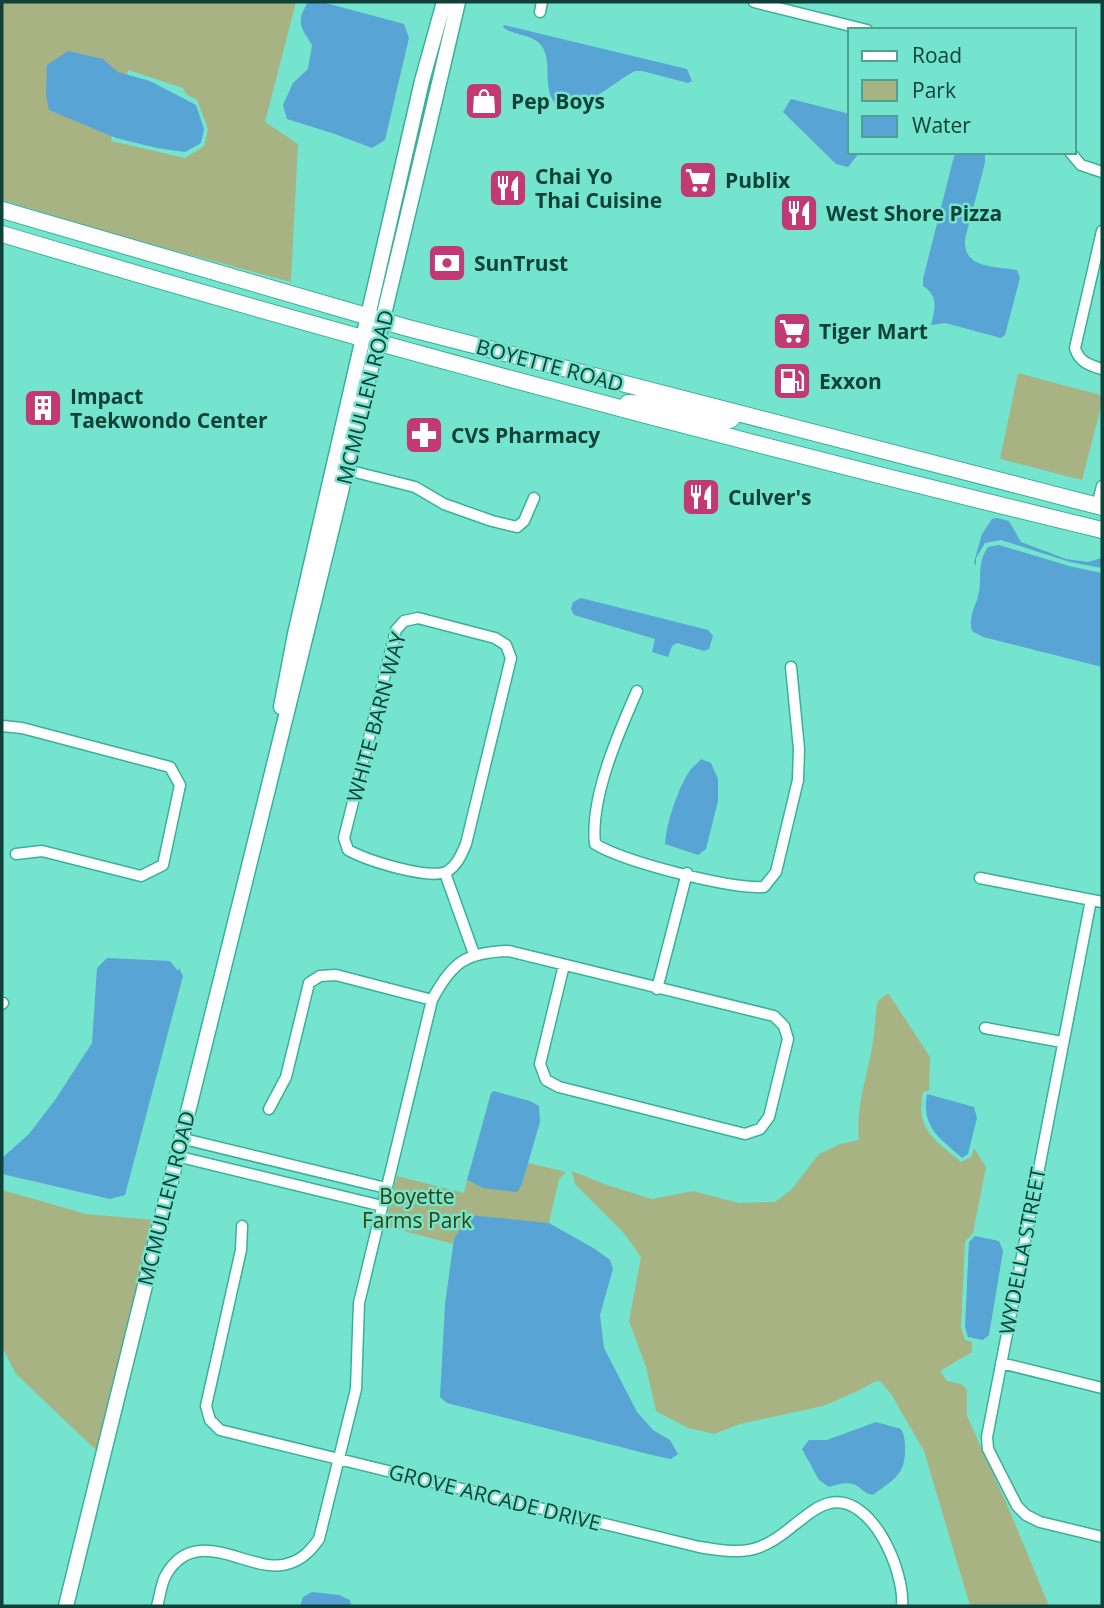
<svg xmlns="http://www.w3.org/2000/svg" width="1104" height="1608" viewBox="0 0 1104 1608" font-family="'Open Sans',sans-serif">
  <rect width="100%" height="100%" fill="#74e4ce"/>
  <path fill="#a7b383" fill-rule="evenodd" d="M2,2H296L265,122L298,144L291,282L124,237L2,200ZM128,70L183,88L186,94L197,100L208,129L204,146L185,158L111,141Z
    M1018,373L1100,395L1102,403L1082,480L1000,459Z
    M888,993L930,1057L929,1090L923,1092C915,1130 935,1140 961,1162L971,1157L974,1148L986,1167L973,1233L965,1242L961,1327L965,1340L972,1342V1352L940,1371L947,1381L961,1384L967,1390V1416L1008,1507L1049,1606H970L924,1451L891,1394L880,1381L874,1382L860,1390L823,1406L740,1424L714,1434L688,1428L656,1411L646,1367L629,1321L641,1257L623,1232L575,1184L572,1171L607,1185L652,1199L693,1191L739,1203L775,1202L791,1190L819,1154L840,1144L859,1140C856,1111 864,1086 870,1058C874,1040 875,1021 877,1002Z
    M528,1163L566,1172L559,1179L549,1223L522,1221L454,1239L453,1244L385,1226L397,1176L464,1193L467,1180L483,1188L522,1184Z
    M2,1190L86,1214L155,1220L98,1452L16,1374L2,1347Z"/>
  <path fill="#58a4d5" d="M308,2H322L404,24L409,38L385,140L372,148L335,134L287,119L283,105L293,83L308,69L312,45C300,26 296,22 308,2Z
    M504,25L687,69L692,81L688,83L642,71H635C612,82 552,140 548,82C547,71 549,55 541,45C532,34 513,36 503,27Z
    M68,51L103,59L118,72L150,81L196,105L204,129L201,143L185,152L157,148L116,138L49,110L46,95L47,65Z
    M791,99L850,114V152H860L848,167L836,164L783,112Z
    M955,152H985V163L965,239C963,269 994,266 1017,270L1020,278L1005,335L1001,338L945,323L931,325C935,309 939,296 923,286V279Z
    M997,518L1009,521L1021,542L1045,551L1066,559L1088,562L1102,558V568L1070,562L1001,540L985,543L976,558V566L974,562L982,534L992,519Z
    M999,545L1069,566L1102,573V667L983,637L972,631C968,614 976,608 979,592C982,573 977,564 988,547Z
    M581,598L708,630L713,636L709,649L704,651L677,643L672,646L668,657L652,652L655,639L574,615L571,609L573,602Z
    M701,759L711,763L718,779V801L706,849L698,855L665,844C666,825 678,788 689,772C692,767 698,763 701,759Z
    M107,958L170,961L178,971L179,968L183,976L125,1195L110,1199L2,1174V1158L29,1134L55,1100L92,1043L97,968Z
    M494,1091L530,1101L539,1106L540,1122L522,1184L517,1192L483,1188L467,1180L491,1093Z
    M927,1094L974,1107L977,1118L968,1154L962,1158C940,1138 921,1128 927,1094Z
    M469,1215L549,1223L595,1249L610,1260L613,1269L600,1315L604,1348L637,1412L653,1430L670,1440L678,1454L671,1459L652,1455L447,1403L440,1397L445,1304L454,1239Z
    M975,1236L999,1241L1003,1251L989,1335L983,1340L968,1337L965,1327L969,1242Z
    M876,1422L901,1429C905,1437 905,1442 905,1451C905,1476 891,1481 873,1495C864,1494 861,1487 853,1484C845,1482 836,1485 829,1487L819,1480L802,1449L809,1440H827Z
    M312,1592L339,1595L350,1600L351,1606H300L303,1597Z"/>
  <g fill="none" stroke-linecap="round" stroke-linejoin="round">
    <g stroke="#39b09b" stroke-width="13">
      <path id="minor" d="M754,2L867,30
        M540,12L542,2
        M1070,152L1081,165L1102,172
        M1102,231L1075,348C1079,362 1089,365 1102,369
        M347,470L415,487L444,504L492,521L517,527L524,521L534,498
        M1097,506L1102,486
        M418,618L495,638L506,645L511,658L466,844C461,855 458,864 448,871C430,881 366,860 348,850L344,838L396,630L404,621Z
        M637,691C618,734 590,798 595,844C625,862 729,889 764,887L776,872L798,780L799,749L791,667
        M2,726L22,728L170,767L180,785L163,865L141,876L42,851L16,854
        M445,873L474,954
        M980,878L1102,902
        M1091,900L987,1437L988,1449L1017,1506L1026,1515L1040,1522L1102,1537
        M657,989L687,873
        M2,1004L3,1003
        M985,1028L1062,1042
        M269,1109L286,1077L309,983L320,976L336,975L432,1000
        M180,1138L386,1188
        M176,1156L382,1206
        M242,1226L241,1250L206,1406L210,1420L220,1430L699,1547C743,1554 759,1555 794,1525C805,1517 816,1506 830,1503C873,1494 905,1573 902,1606
        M1001,1363L1102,1388
        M157,1606C160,1597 161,1583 166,1575C197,1520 254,1578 290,1563C303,1559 311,1550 319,1539L356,1389L359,1303L432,1000C452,962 466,952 509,951L774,1016L784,1026L788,1039L769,1117L760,1129L745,1134L559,1087L546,1080L540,1064L564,965"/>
    </g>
    <g stroke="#39b09b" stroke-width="17">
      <path id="tertiary" d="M281,707L295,634L422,81L444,2
        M66,1606C197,1071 333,538 458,2"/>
    </g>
    <g stroke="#39b09b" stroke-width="18">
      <path id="secondary" d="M2,210L404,327L1102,507
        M2,234C366,343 733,441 1102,530
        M628,403L651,404L719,421L730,420L736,414"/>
    </g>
    <use href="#minor" stroke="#fff" stroke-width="10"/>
    <use href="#tertiary" stroke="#fff" stroke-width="14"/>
    <use href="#secondary" stroke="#fff" stroke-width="16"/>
  </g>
  <defs>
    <g id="shop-square" transform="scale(2.0125)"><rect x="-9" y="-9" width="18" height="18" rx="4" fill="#c23973" stroke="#74e4ce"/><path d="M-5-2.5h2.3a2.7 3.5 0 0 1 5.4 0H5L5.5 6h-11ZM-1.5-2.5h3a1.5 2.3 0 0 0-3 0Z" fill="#fff"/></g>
    <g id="supermarket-square" transform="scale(2.0125)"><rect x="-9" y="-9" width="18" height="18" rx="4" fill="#c23973" stroke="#74e4ce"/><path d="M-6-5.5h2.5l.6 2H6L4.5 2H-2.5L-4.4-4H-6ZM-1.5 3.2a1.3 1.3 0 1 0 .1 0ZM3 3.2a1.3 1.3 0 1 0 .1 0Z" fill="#fff"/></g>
    <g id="restaurant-square" transform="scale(2.0125)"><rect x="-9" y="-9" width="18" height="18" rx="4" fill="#c23973" stroke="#74e4ce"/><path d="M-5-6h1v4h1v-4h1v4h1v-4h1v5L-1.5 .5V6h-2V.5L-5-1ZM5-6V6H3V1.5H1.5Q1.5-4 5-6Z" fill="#fff"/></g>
    <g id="bank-square" transform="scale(2.0125)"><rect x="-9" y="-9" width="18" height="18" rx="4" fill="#c23973" stroke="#74e4ce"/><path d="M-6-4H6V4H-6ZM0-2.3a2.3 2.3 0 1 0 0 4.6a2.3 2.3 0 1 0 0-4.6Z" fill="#fff"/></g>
    <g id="fuel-square" transform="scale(2.0125)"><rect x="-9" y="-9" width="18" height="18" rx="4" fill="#c23973" stroke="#74e4ce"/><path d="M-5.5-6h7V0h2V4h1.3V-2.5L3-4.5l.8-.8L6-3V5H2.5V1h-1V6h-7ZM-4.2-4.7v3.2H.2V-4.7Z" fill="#fff"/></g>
    <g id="building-square" transform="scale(2.0125)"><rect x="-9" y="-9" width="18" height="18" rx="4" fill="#c23973" stroke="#74e4ce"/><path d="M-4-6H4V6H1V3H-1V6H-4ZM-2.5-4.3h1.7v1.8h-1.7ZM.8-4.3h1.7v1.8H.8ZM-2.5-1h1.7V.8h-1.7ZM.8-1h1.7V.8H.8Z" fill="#fff"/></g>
    <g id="pharmacy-square" transform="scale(2.0125)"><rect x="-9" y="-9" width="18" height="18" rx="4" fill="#c23973" stroke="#74e4ce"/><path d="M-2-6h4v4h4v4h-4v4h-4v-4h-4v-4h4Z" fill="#fff"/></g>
  </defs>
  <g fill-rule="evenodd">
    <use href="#shop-square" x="484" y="101"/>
    <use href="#supermarket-square" x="698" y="180"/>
    <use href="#restaurant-square" x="508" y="188"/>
    <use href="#restaurant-square" x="799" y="213"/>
    <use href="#bank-square" x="447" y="263"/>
    <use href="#supermarket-square" x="792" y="331"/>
    <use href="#fuel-square" x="792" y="381"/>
    <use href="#building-square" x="43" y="408"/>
    <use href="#pharmacy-square" x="424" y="435"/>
    <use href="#restaurant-square" x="701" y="497"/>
  </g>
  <g text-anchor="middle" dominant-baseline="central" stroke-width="5" stroke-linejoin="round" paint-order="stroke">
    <g font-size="21" font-weight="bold" fill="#0f4138" stroke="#74e4ce" text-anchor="start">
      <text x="511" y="101">Pep Boys</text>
      <text x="535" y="176">Chai Yo<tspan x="535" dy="24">Thai Cuisine</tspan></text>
      <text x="725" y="180">Publix</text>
      <text x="826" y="213">West Shore Pizza</text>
      <text x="474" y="263">SunTrust</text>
      <text x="819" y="331">Tiger Mart</text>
      <text x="819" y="381">Exxon</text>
      <text x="70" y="396">Impact<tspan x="70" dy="24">Taekwondo Center</tspan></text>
      <text x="451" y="435">CVS Pharmacy</text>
      <text x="728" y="497">Culver's</text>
    </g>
    <g font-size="21" fill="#0f4138" stroke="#74e4ce">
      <text transform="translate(550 365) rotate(15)">BOYETTE ROAD</text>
      <text transform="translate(365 397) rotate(-76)">MCMULLEN ROAD</text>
      <text transform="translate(376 717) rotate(-75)">WHITE BARN WAY</text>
      <text transform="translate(166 1198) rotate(-76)">MCMULLEN ROAD</text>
      <text transform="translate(1022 1251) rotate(-79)">WYDELLA STREET</text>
      <text transform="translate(495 1497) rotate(14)">GROVE ARCADE DRIVE</text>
    </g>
    <g font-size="21" fill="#374002" stroke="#74e4ce">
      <text x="417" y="1196">Boyette<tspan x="417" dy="24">Farms Park</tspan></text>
    </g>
  </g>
  <rect width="1104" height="1608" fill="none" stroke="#0f4138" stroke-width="7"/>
  <rect x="848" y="28" width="228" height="126" fill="#74e4ce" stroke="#4ca392" stroke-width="2"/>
  <rect x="862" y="51" width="35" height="10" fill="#ffffff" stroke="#4ca392" stroke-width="2"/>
  <text x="912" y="63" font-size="21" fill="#0f4138">Road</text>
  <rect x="862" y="80" width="35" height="21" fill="#a7b383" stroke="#4ca392" stroke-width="2"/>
  <text x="912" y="98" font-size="21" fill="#0f4138">Park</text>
  <rect x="862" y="116" width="35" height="21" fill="#58a4d5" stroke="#4ca392" stroke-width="2"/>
  <text x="912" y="133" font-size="21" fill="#0f4138">Water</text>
</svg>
